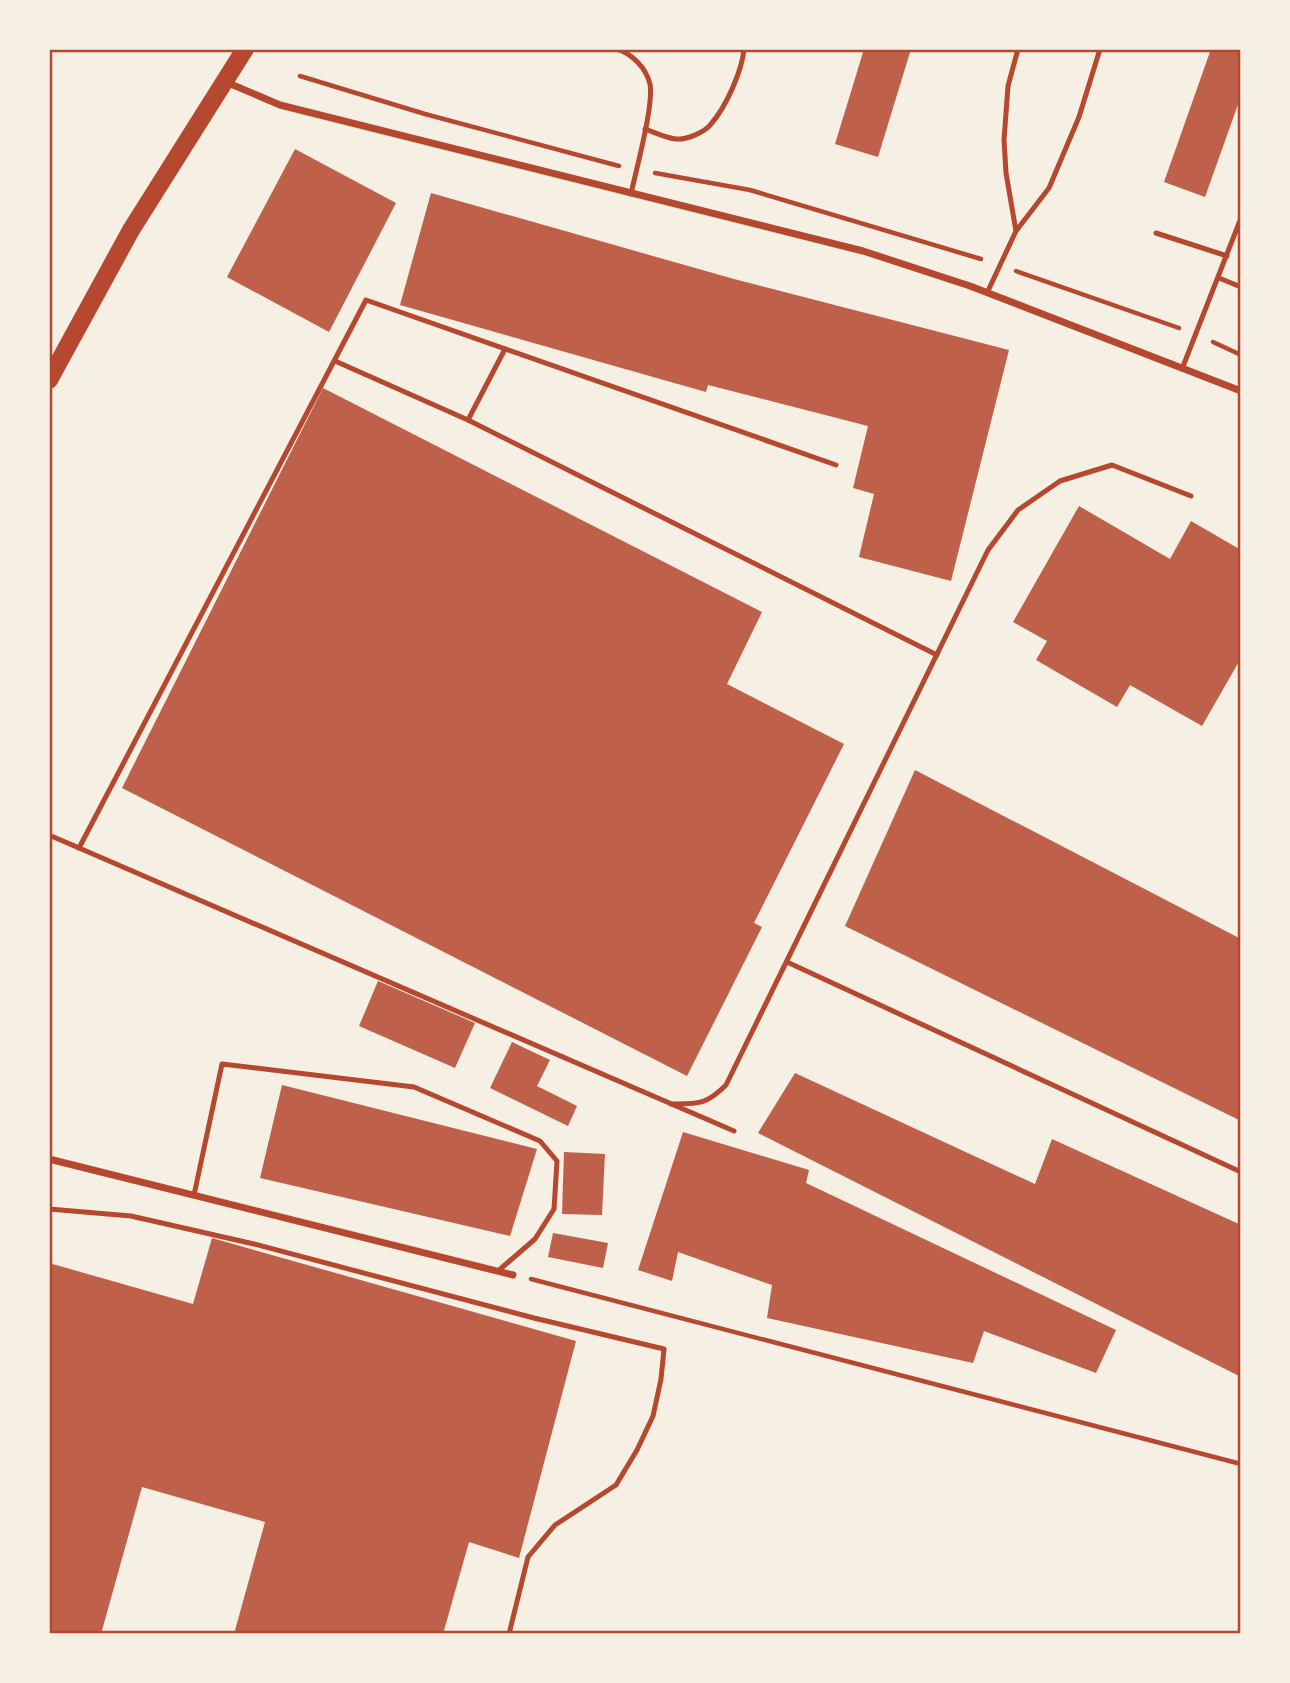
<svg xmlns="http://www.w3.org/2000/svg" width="1290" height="1683" font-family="'Exo 2',sans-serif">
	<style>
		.building { fill: #bf614a }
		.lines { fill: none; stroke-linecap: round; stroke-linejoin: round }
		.path { stroke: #b5482f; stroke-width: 4.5 }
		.service { stroke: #b5482f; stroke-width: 5 }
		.minor { stroke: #b5482f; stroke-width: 7 }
		.primary { stroke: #b5482f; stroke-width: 18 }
		.neatline { fill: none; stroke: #b5482f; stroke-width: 2.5 }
	</style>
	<rect width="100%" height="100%" fill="#f6efe4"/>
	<g class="building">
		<polygon points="864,49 911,49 878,157 835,144"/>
		<polygon points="1211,49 1235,49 1241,51 1241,96 1205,197 1164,182"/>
		<polygon points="295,149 396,203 329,332 227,277"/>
		<polygon points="431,193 734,279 1009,350 951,581 859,557 874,494 853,488 868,426 708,385 706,392 400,305"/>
		<polygon points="323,388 762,612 727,684 844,744 754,923 762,927 687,1076 122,788"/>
		<polygon points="1079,506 1170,559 1191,521 1241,550 1241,658 1202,726 1130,685 1117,707 1036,660 1047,641 1013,622"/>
		<polygon points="915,770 1241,939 1241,1121 845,926"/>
		<polygon points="378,981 475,1023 455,1068 359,1026"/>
		<polygon points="512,1042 550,1060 537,1086 577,1106 568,1126 490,1088"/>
		<polygon points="795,1073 1035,1184 1052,1139 1241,1225 1241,1377 758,1133"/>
		<polygon points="282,1085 537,1149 510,1236 260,1178"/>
		<polygon points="683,1132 809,1170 806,1183 1116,1330 1096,1373 984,1331 973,1363 767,1318 772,1285 678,1252 672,1281 638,1270"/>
		<polygon points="564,1152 605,1154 602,1215 562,1214"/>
		<polygon points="553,1233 608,1243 603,1268 548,1257"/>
		<polygon points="212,1238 576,1341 519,1558 469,1542 443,1634 234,1634 265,1522 142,1487 101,1634 49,1634 49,1263 193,1304"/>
	</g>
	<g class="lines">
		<g class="path">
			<polyline points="300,76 425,114 619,166"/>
			<polyline points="655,173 750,190 981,259"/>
			<polyline points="1016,271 1179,328"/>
			<polyline points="1213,342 1241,355"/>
			<polyline points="531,1279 1241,1464"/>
		</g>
		<g class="service">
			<path d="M 616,49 C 632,53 646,68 650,84 C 654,105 636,170 631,194"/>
			<path d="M 645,129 C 654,132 666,138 676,139 C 687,140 705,132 711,124 C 726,107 742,71 744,49"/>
			<polyline points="1016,231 1049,188 1079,117 1100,49"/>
			<polyline points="1156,233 1227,256"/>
			<polyline points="1219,278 1241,287"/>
			<polyline points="987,293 1016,231 1006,173 1004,140 1008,86 1018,49"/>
			<polyline points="505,349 468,420 937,655"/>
			<polyline points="335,361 468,420"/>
			<polyline points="1182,369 1241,218"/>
			<polyline points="49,835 734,1131"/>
			<polyline points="79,848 366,300 836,465"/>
			<polyline points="787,962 1241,1172"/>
			<path d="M 671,1104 C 698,1104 706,1105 726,1085 L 988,550 L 1018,510 L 1060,481 L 1112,465 L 1191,496"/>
			<polyline points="194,1195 222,1064 414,1087 540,1141 557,1161 554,1209 535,1239 498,1271"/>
			<polyline points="49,1209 131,1216 254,1244 534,1318 664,1349 661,1379 653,1416 637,1450 616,1485 555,1525 528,1557 509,1634"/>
		</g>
		<g class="minor">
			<polyline points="226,82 280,105 863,251 970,286 1241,391"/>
			<polyline points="49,1159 513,1275"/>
		</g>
		<polyline class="primary" points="49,380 131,230 245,49"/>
	</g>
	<rect width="1290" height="1683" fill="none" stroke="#f6efe4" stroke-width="102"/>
	<rect x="51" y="51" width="1188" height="1581" class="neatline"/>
</svg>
